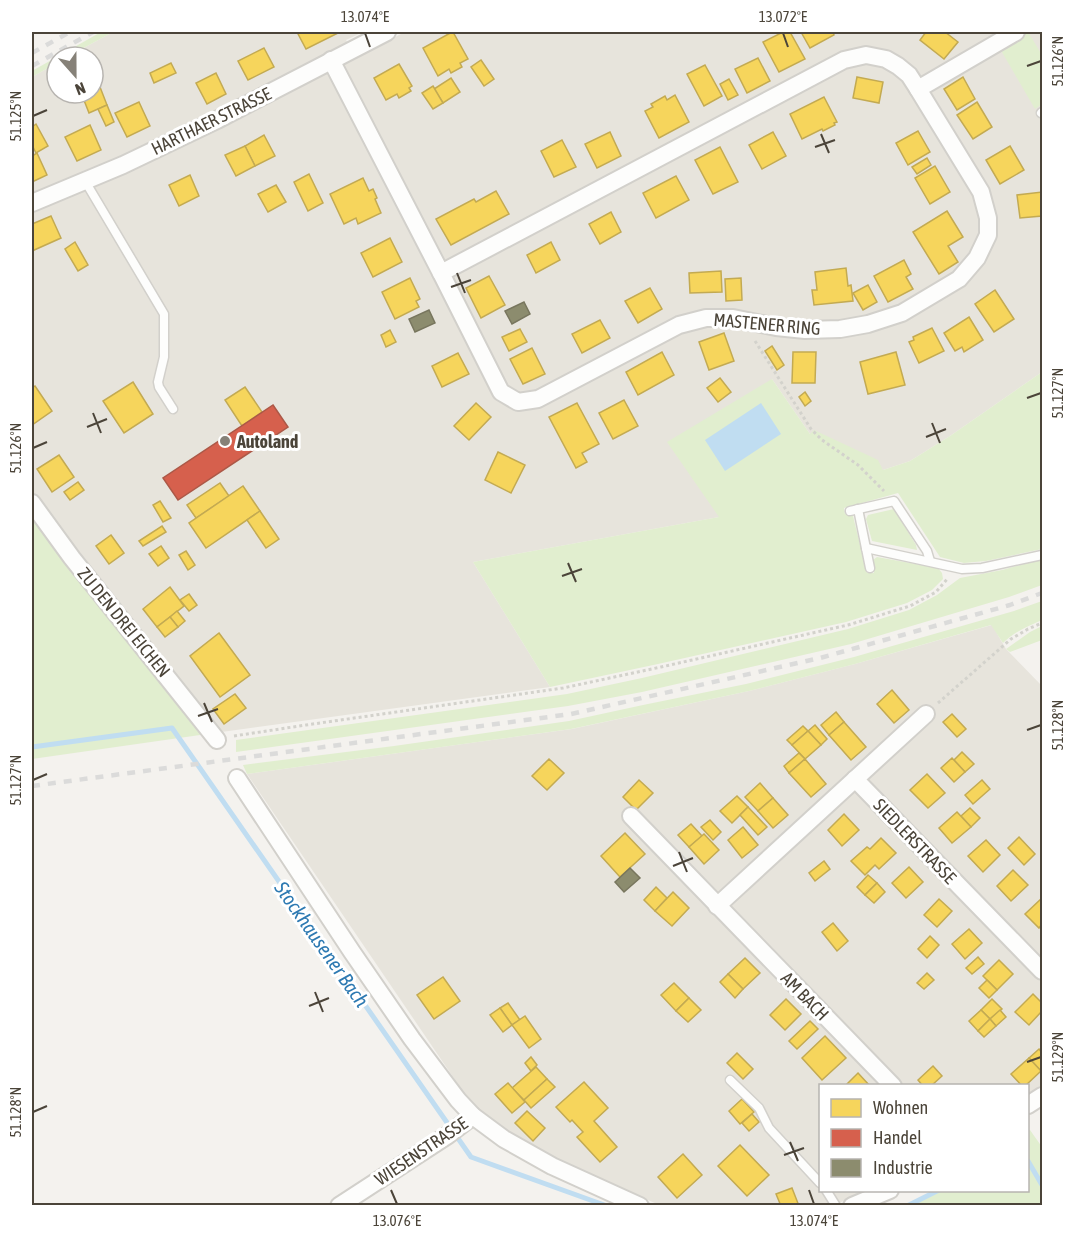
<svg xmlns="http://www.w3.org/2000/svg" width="1074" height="1237" font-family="'Asap Condensed',sans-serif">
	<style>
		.residential { fill: #e7e4dc }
		.green { fill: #e1eecf }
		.water { fill: #c0ddf1 }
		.homes { fill: #f6d55c; stroke: #c3aa52; stroke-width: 1.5 }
		.shops { fill: #d6604d; stroke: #ac5847; stroke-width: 1.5 }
		.industry { fill: #8c8c6e; stroke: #78765e; stroke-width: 1.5 }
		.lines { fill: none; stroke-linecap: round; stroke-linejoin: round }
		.stream { stroke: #c0ddf1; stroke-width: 5 }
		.service-casing { stroke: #d2d0cb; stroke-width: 11 }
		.minor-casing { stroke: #d2d0cb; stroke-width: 20 }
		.path { stroke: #d3d2cc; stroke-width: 3; stroke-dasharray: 3 3; stroke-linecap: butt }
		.service { stroke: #fdfdfc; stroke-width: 8 }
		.minor { stroke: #fdfdfc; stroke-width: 16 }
		.rail { stroke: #dbdbda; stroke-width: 4.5; stroke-dasharray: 8 8; stroke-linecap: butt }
		.ticks { fill: none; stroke: #4b4439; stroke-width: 2 }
		.poi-dot { fill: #868178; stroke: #fff; stroke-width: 2 }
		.labels { text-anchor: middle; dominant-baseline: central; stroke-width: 6; stroke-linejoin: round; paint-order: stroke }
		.street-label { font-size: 18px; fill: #4b4439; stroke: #fff }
		.poi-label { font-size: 18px; font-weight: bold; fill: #4b4439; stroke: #fff; text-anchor: start }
		.water-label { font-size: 20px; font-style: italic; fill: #2e7ab2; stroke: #fff }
		.neatline { fill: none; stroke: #4b4439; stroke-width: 2 }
		.ticks-label { font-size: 15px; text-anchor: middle; fill: #4b4439 }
	</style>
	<rect width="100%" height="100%" fill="#f4f2ee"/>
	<g class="residential">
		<polygon points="113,32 363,32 346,40 356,57 405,32 1042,32 1042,373 1042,372 950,436 910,461 883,470 810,434 772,379 719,517 473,562 550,687 207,734 153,673 32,511 32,77 57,63 57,93 93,93 93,57 67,57"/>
		<polygon points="992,625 1006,649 1042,686 1042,1088 1028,1098 1028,1086 820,1086 820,1190 869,1191 831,1206 662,1206 556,1161 509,1134 479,1109 468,1099 247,774 572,729 749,691 855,664"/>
	</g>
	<g class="green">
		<polygon points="101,32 113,32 67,57 57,57 57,63 32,77 32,71"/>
		<polygon points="1024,32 1028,32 1042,55 1042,104 1035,109 999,47"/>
		<polygon points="1042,372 1042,549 986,561 964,563 940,557 898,493 844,508 845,514 853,516 867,573 874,573 873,560 877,557 938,568 942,573 943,579 932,590 907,603 846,622 658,664 550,687 473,562 719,517 667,442 772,379 810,434 814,430 878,460 883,470 910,461 950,436"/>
		<polygon points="894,509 916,545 917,550 872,541 866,519 868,515"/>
		<polygon points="32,511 153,673 207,734 32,759"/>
		<polygon points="1042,559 1042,585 1009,597 851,644 642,692 568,706 236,752 236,740 567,694 642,678 848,629 909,610 937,595 960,578 1002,570"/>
		<path d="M 1042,601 L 1042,620 C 1028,626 1014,632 1003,643 L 991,625 L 855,664 L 749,691 L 571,729 L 247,774 L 243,765 L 394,746 L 569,721 L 643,705 L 746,684 L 854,657 L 1014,611 Z"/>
		<polygon points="1042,626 1042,640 1010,652 1006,649 1030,632"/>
		<polygon points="1030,1130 1042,1147 1042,1205 910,1205 933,1191 1028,1190 1028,1131"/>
	</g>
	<polygon class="water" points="761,403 781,434 725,471 705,440"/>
	<g class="homes">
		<polygon points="297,32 337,32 338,33 306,49"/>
		<polygon points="452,32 453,32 468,59 460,63 462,67 451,73 449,69 438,76 423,48"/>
		<polygon points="783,32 790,32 805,59 779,72 763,42"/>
		<polygon points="801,32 833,32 834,35 810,48"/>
		<polygon points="926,32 945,32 958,42 944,59 920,40"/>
		<polygon points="264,48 274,67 248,80 238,61"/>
		<polygon points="758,58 770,81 747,93 735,69"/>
		<polygon points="481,60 494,79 484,86 471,67"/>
		<polygon points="171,63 176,73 154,83 150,73"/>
		<polygon points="399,64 412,86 409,88 411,91 399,98 397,94 386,100 374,78"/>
		<polygon points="705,65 722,96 704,106 687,74"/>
		<polygon points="216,73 226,94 207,104 196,83"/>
		<polygon points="857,77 883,82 879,103 853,98"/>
		<polygon points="963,77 975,99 957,110 944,89"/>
		<polygon points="451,78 460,92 443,103 434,89"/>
		<polygon points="729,79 738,95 728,100 720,84"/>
		<polygon points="433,86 443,103 433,109 422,93"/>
		<polygon points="100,87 107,105 89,113 82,95 86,93 93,93 93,90"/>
		<polygon points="675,95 689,122 659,138 645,111 653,107 651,104 665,96 667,100"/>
		<polygon points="824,97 837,122 834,123 835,125 823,131 822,129 802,139 790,114"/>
		<polygon points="139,102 150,126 127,137 115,113"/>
		<polygon points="977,102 992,127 973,139 957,115"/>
		<polygon points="107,105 114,122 106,126 98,109"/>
		<polygon points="36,124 48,146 36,153 32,145 32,127"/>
		<polygon points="90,125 101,150 77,161 65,137"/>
		<polygon points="918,131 930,152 908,165 896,143"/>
		<polygon points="610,132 621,156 597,168 585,144"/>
		<polygon points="773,132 786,156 762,169 749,145"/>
		<polygon points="264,135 275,156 255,166 245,146"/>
		<polygon points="562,140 576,167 554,177 541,151"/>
		<polygon points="245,146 255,166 236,176 225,155"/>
		<polygon points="1010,146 1024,170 1000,184 986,160"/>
		<polygon points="720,147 738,182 713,194 695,160"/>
		<polygon points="37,153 47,175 32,182 32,156"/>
		<polygon points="927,158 931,165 917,174 912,167"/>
		<polygon points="935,166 950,192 930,204 915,178"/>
		<polygon points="309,174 323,203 308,211 294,182"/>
		<polygon points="190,175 199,196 179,206 169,185"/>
		<polygon points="676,176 689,200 656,218 643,193"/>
		<polygon points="363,178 369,191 373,189 377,198 375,199 381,213 358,224 356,218 344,224 330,194"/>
		<polygon points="276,185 286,202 268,212 258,194"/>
		<polygon points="496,191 509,214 451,245 436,219 474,199 476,202"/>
		<polygon points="1042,192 1042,216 1020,218 1017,195"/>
		<polygon points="947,211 963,237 948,246 958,262 939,274 913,232"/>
		<polygon points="611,212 621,232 600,244 589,224"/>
		<polygon points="51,216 61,238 32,251 32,224"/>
		<polygon points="390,238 402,262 373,277 361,253"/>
		<polygon points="75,242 88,265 78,271 65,249"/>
		<polygon points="551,242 560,260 536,273 527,255"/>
		<polygon points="904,260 911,274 906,277 913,289 888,302 874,276"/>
		<polygon points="846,268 848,286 851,285 853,301 814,305 812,290 817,290 815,272"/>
		<polygon points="721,271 722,292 690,293 689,273"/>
		<polygon points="489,276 505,305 481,318 466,288"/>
		<polygon points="410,278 420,299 416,301 419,307 395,319 382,292"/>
		<polygon points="741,278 742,300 726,301 725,279"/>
		<polygon points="868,285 877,302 863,310 853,293"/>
		<polygon points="650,288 662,309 638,323 625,301"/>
		<polygon points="995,290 1014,319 994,332 975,304"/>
		<polygon points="969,317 983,340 964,352 962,347 955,351 944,333"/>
		<polygon points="600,320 610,338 582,353 572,334"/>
		<polygon points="932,328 944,351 919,363 909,342 914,340 913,337"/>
		<polygon points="520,329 527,342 509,351 502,337"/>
		<polygon points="390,330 396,342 386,347 381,335"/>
		<polygon points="724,333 734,361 709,370 699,342"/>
		<polygon points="772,346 784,365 777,370 765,351"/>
		<polygon points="532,348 545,374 523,384 510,359"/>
		<polygon points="662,352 674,375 638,395 626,372"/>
		<polygon points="793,352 816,352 815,383 792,383"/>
		<polygon points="896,352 905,385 868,394 860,362"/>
		<polygon points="458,353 469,374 442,387 432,366"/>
		<polygon points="720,378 731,392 718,402 707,388"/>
		<polygon points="133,382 153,414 124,433 103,401"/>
		<polygon points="35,386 52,411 32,425 32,388"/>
		<polygon points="245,387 262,412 242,426 225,400"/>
		<polygon points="805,392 811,401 805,406 799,397"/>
		<polygon points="624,400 638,426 613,439 599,413"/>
		<polygon points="476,403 491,417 469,440 454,426"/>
		<polygon points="577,403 599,444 582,453 587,462 576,468 549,417"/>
		<polygon points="498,452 525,465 511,493 485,480"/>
		<polygon points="59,455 74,477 52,492 37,469"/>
		<polygon points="78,482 84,490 70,500 64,492"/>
		<polygon points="220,483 229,496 196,518 187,505"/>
		<polygon points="243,486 260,511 206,548 189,523"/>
		<polygon points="160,501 171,518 163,522 153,505"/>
		<polygon points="260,511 279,539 266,548 247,520"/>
		<polygon points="162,526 166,532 143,546 139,541"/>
		<polygon points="111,535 124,553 109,564 96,546"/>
		<polygon points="161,546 169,558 158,566 149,554"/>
		<polygon points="186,551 195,565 188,570 179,555"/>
		<polygon points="170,587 184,606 157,627 143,609"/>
		<polygon points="189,594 197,605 189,611 180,600"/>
		<polygon points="177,611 185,621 178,627 170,617"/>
		<polygon points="170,617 178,627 165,637 157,627"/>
		<polygon points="219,633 250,675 220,697 190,656"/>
		<polygon points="892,690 909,710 894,723 877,704"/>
		<polygon points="235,694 246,708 224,724 213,709"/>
		<polygon points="836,712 844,722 829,735 821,725"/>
		<polygon points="952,714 966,729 957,737 943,722"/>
		<polygon points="844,722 866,747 851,760 829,735"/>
		<polygon points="815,725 827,739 821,745 808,731"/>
		<polygon points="803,726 808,731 792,745 787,740"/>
		<polygon points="808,731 821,745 805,759 792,745"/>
		<polygon points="962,752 974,764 965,772 954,760"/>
		<polygon points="799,753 805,759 789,773 784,766"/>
		<polygon points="952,758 965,772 954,782 941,768"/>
		<polygon points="549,759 564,773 547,790 532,776"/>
		<polygon points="805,759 826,784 811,797 789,773"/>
		<polygon points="927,774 945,793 928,808 910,790"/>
		<polygon points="639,780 653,793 636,810 623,797"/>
		<polygon points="982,780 990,789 973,804 965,795"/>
		<polygon points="760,783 773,798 758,811 745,797"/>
		<polygon points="737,796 748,807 732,823 720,811"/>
		<polygon points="773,798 788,815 773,828 758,811"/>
		<polygon points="748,807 767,827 758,835 740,815"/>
		<polygon points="970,808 980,818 971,827 961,816"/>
		<polygon points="957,812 971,827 952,843 939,828"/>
		<polygon points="844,814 859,830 842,846 828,830"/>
		<polygon points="710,820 721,832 713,840 701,827"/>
		<polygon points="691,824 702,836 689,847 678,835"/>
		<polygon points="743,827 758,845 742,858 728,840"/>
		<polygon points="625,833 645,854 620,877 601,856"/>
		<polygon points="704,834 719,850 704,864 689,847"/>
		<polygon points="1019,837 1035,854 1024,865 1008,848"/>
		<polygon points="881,838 896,853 879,869 875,865 865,875 851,861 867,847 870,849"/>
		<polygon points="986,840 1000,855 983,872 968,856"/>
		<polygon points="824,861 830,869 815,881 809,873"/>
		<polygon points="909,867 923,882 906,898 892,883"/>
		<polygon points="1013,870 1028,885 1011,901 997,886"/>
		<polygon points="868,875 877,883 865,895 857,887"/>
		<polygon points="877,883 885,892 874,903 865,895"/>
		<polygon points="656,887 667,898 655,911 644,900"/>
		<polygon points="673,892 689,908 672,926 655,911"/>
		<polygon points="1042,898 1042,924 1039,928 1025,914"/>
		<polygon points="939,899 952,911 937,927 924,915"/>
		<polygon points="833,923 848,941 837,951 822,932"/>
		<polygon points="969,929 982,943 965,959 952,944"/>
		<polygon points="930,936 939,945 927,958 918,949"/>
		<polygon points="978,957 984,964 972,974 966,968"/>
		<polygon points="745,958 760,973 743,989 728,974"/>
		<polygon points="999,960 1013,974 997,990 983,976"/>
		<polygon points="927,973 934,980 924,989 917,983"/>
		<polygon points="728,974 743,989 735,998 720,982"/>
		<polygon points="443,977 460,1001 434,1019 417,995"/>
		<polygon points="987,980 997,990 989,998 979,988"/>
		<polygon points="674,983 689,998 676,1011 661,995"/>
		<polygon points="1033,994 1042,1003 1042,1011 1029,1025 1015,1012"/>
		<polygon points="689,998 701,1010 688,1022 676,1011"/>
		<polygon points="786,999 801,1014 785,1030 770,1015"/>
		<polygon points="992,999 1002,1009 990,1019 981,1010"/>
		<polygon points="508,1003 520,1020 512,1025 500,1008"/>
		<polygon points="500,1008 512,1025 503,1032 490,1015"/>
		<polygon points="981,1010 990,1019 978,1031 969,1021"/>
		<polygon points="1000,1010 1006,1017 996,1026 990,1019"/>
		<polygon points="525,1016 541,1039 529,1048 512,1025"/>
		<polygon points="990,1019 996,1026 984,1037 978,1031"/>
		<polygon points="810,1021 818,1029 797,1049 789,1041"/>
		<polygon points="825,1036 846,1058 822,1080 802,1058"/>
		<polygon points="1039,1049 1042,1053 1042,1070 1041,1071 1029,1058"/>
		<polygon points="737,1053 753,1069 743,1079 727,1063"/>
		<polygon points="531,1057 537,1065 531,1071 525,1063"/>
		<polygon points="1029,1058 1041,1071 1025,1086 1022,1086 1011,1074"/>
		<polygon points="933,1066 942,1076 931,1086 923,1086 918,1080"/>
		<polygon points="536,1067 547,1079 524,1100 512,1088"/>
		<polygon points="858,1073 870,1086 845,1086"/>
		<polygon points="547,1079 555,1087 531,1108 524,1100"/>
		<polygon points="584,1082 608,1108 594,1121 617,1147 600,1162 577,1137 583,1132 572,1120 570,1122 556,1107"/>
		<polygon points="508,1083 525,1102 512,1113 495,1094"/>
		<polygon points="742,1099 754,1112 740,1124 729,1111"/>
		<polygon points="527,1111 545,1128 533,1141 515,1123"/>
		<polygon points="752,1114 759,1122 749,1131 742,1123"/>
		<polygon points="740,1145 769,1175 747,1196 718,1166"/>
		<polygon points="683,1154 702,1175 677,1198 658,1177"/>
		<polygon points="792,1188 799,1206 781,1206 776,1194"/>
	</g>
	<polygon class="shops" points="273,405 288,427 178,500 163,478"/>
	<g class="industry">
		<polygon points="524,302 530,314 512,324 505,311"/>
		<polygon points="429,310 435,323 415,332 409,319"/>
		<polygon points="630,868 640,878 624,892 615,882"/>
	</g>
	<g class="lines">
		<g class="stream">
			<polyline points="32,747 172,728 471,1157 607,1206"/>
			<polyline points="1028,1161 1042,1185"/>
			<polyline points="907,1206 939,1190"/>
		</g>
		<g class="service-casing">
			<g id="service">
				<polyline points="1041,113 1042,112"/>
				<polyline points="85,181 164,314 164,357 158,382 159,387 173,409"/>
				<polyline points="858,509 870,568"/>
				<polyline points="850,511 894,501 927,551 930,561"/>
				<polyline points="866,548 962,569 982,568 1042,555"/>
				<polyline points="730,1080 759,1108 769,1128 820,1183"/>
				<polyline points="826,1190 836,1206"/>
			</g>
		</g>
		<g class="minor-casing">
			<g id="minor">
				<polyline points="331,60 441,273 844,60 866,55 886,59 898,66 909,75 918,89 1016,32"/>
				<polyline points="32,203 123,165 217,120 387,32"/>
				<polyline points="441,273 501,392 518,402 538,399 679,325 706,318 733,318 776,327 805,330 840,329 868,324 902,313 959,279 977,258 988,235 988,218 981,192 918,89"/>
				<polyline points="32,503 72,558 217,740"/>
				<polyline points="237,778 352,952 412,1039 458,1100 473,1116 504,1139 552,1166 640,1206"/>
				<polyline points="855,779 1042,971"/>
				<polyline points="631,816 893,1086"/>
				<polyline points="717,906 926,714"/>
				<polyline points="1028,1105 1042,1096"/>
				<polyline points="339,1206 448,1135 473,1116"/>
				<polyline points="852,1206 890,1190"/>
			</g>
		</g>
		<g class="path">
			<polyline points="755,341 811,429 822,440 858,465 884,491"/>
			<polyline points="938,703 1011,639 1028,629 1042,623"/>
			<polyline points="234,736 306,725 563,688 661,667 848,625 910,606 936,592 948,578"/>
		</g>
		<use href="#service" class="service"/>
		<use href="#minor" class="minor"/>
		<g class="rail">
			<polyline points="32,53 70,32"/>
			<polyline points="32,66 93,32"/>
			<polyline points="32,786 571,714 820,658 1010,605 1042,593"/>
		</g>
	</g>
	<path class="ticks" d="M 365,33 L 370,47M 783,33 L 788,47M 1027,66 L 1041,61M 33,116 L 47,110M 821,134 L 829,153M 815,147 L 835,140M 457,273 L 465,293M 451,287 L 471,280M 1027,398 L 1041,393M 93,413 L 101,433M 932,423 L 940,443M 87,427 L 107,419M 926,437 L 946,429M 33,448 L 47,442M 568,563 L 576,582M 562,576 L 582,569M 204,703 L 212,722M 198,716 L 218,709M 1027,730 L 1041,725M 33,780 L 47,774M 679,852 L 687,872M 673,866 L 693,858M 315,992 L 323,1012M 309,1006 L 329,998M 1027,1062 L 1041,1057M 33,1112 L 47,1106M 790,1142 L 798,1161M 784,1155 L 804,1148M 391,1190 L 397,1204M 809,1190 L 814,1204"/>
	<circle class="poi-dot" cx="225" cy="441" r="6"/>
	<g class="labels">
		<g class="street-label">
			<text transform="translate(211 121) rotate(-26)">HARTHAER STRASSE</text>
			<text transform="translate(767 324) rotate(5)">MASTENER RING</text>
			<text transform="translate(124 622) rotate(51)">ZU DEN DREI EICHEN</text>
			<text transform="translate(915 841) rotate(46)">SIEDLERSTRASSE</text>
			<text transform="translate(805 996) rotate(46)">AM BACH</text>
			<text transform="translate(421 1151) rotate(-34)">WIESENSTRASSE</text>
		</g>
		<g class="poi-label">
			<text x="237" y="441">Autoland</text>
		</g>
		<g class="water-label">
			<text transform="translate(322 944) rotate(55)">Stockhausener Bach</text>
		</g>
	</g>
	<rect width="1074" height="1237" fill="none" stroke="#ffffff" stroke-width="66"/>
	<rect x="819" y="1084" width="210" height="108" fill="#ffffff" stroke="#b7b4b0" stroke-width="1.5"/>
	<rect x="831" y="1099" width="30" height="18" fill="#f6d55c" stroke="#b7b4b0" stroke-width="1.5"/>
	<text x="873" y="1114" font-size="18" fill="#4b4439">Wohnen</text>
	<rect x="831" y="1129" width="30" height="18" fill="#d6604d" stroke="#b7b4b0" stroke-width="1.5"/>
	<text x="873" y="1144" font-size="18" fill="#4b4439">Handel</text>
	<rect x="831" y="1159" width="30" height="18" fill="#8c8c6e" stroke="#b7b4b0" stroke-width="1.5"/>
	<text x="873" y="1174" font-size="18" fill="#4b4439">Industrie</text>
	<g transform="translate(75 75) rotate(159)"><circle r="28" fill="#ffffff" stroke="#b7b4b0" stroke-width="1.5"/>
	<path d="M0-4.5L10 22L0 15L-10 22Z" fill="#868178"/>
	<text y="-9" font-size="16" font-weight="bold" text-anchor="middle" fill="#4b4439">N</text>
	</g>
	<rect x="33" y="33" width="1008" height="1171" class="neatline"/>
	<g class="ticks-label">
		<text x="365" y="22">13.074°E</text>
		<text x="783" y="22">13.072°E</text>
		<text transform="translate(1058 61) rotate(-90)" y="5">51.126°N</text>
		<text transform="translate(16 116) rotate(-90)" y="5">51.125°N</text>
		<text transform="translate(1058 393) rotate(-90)" y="5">51.127°N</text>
		<text transform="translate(16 448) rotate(-90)" y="5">51.126°N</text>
		<text transform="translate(1058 725) rotate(-90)" y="5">51.128°N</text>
		<text transform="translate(16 780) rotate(-90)" y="5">51.127°N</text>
		<text transform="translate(1058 1057) rotate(-90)" y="5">51.129°N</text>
		<text transform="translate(16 1112) rotate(-90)" y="5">51.128°N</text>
		<text x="397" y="1226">13.076°E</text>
		<text x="814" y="1226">13.074°E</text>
	</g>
</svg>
